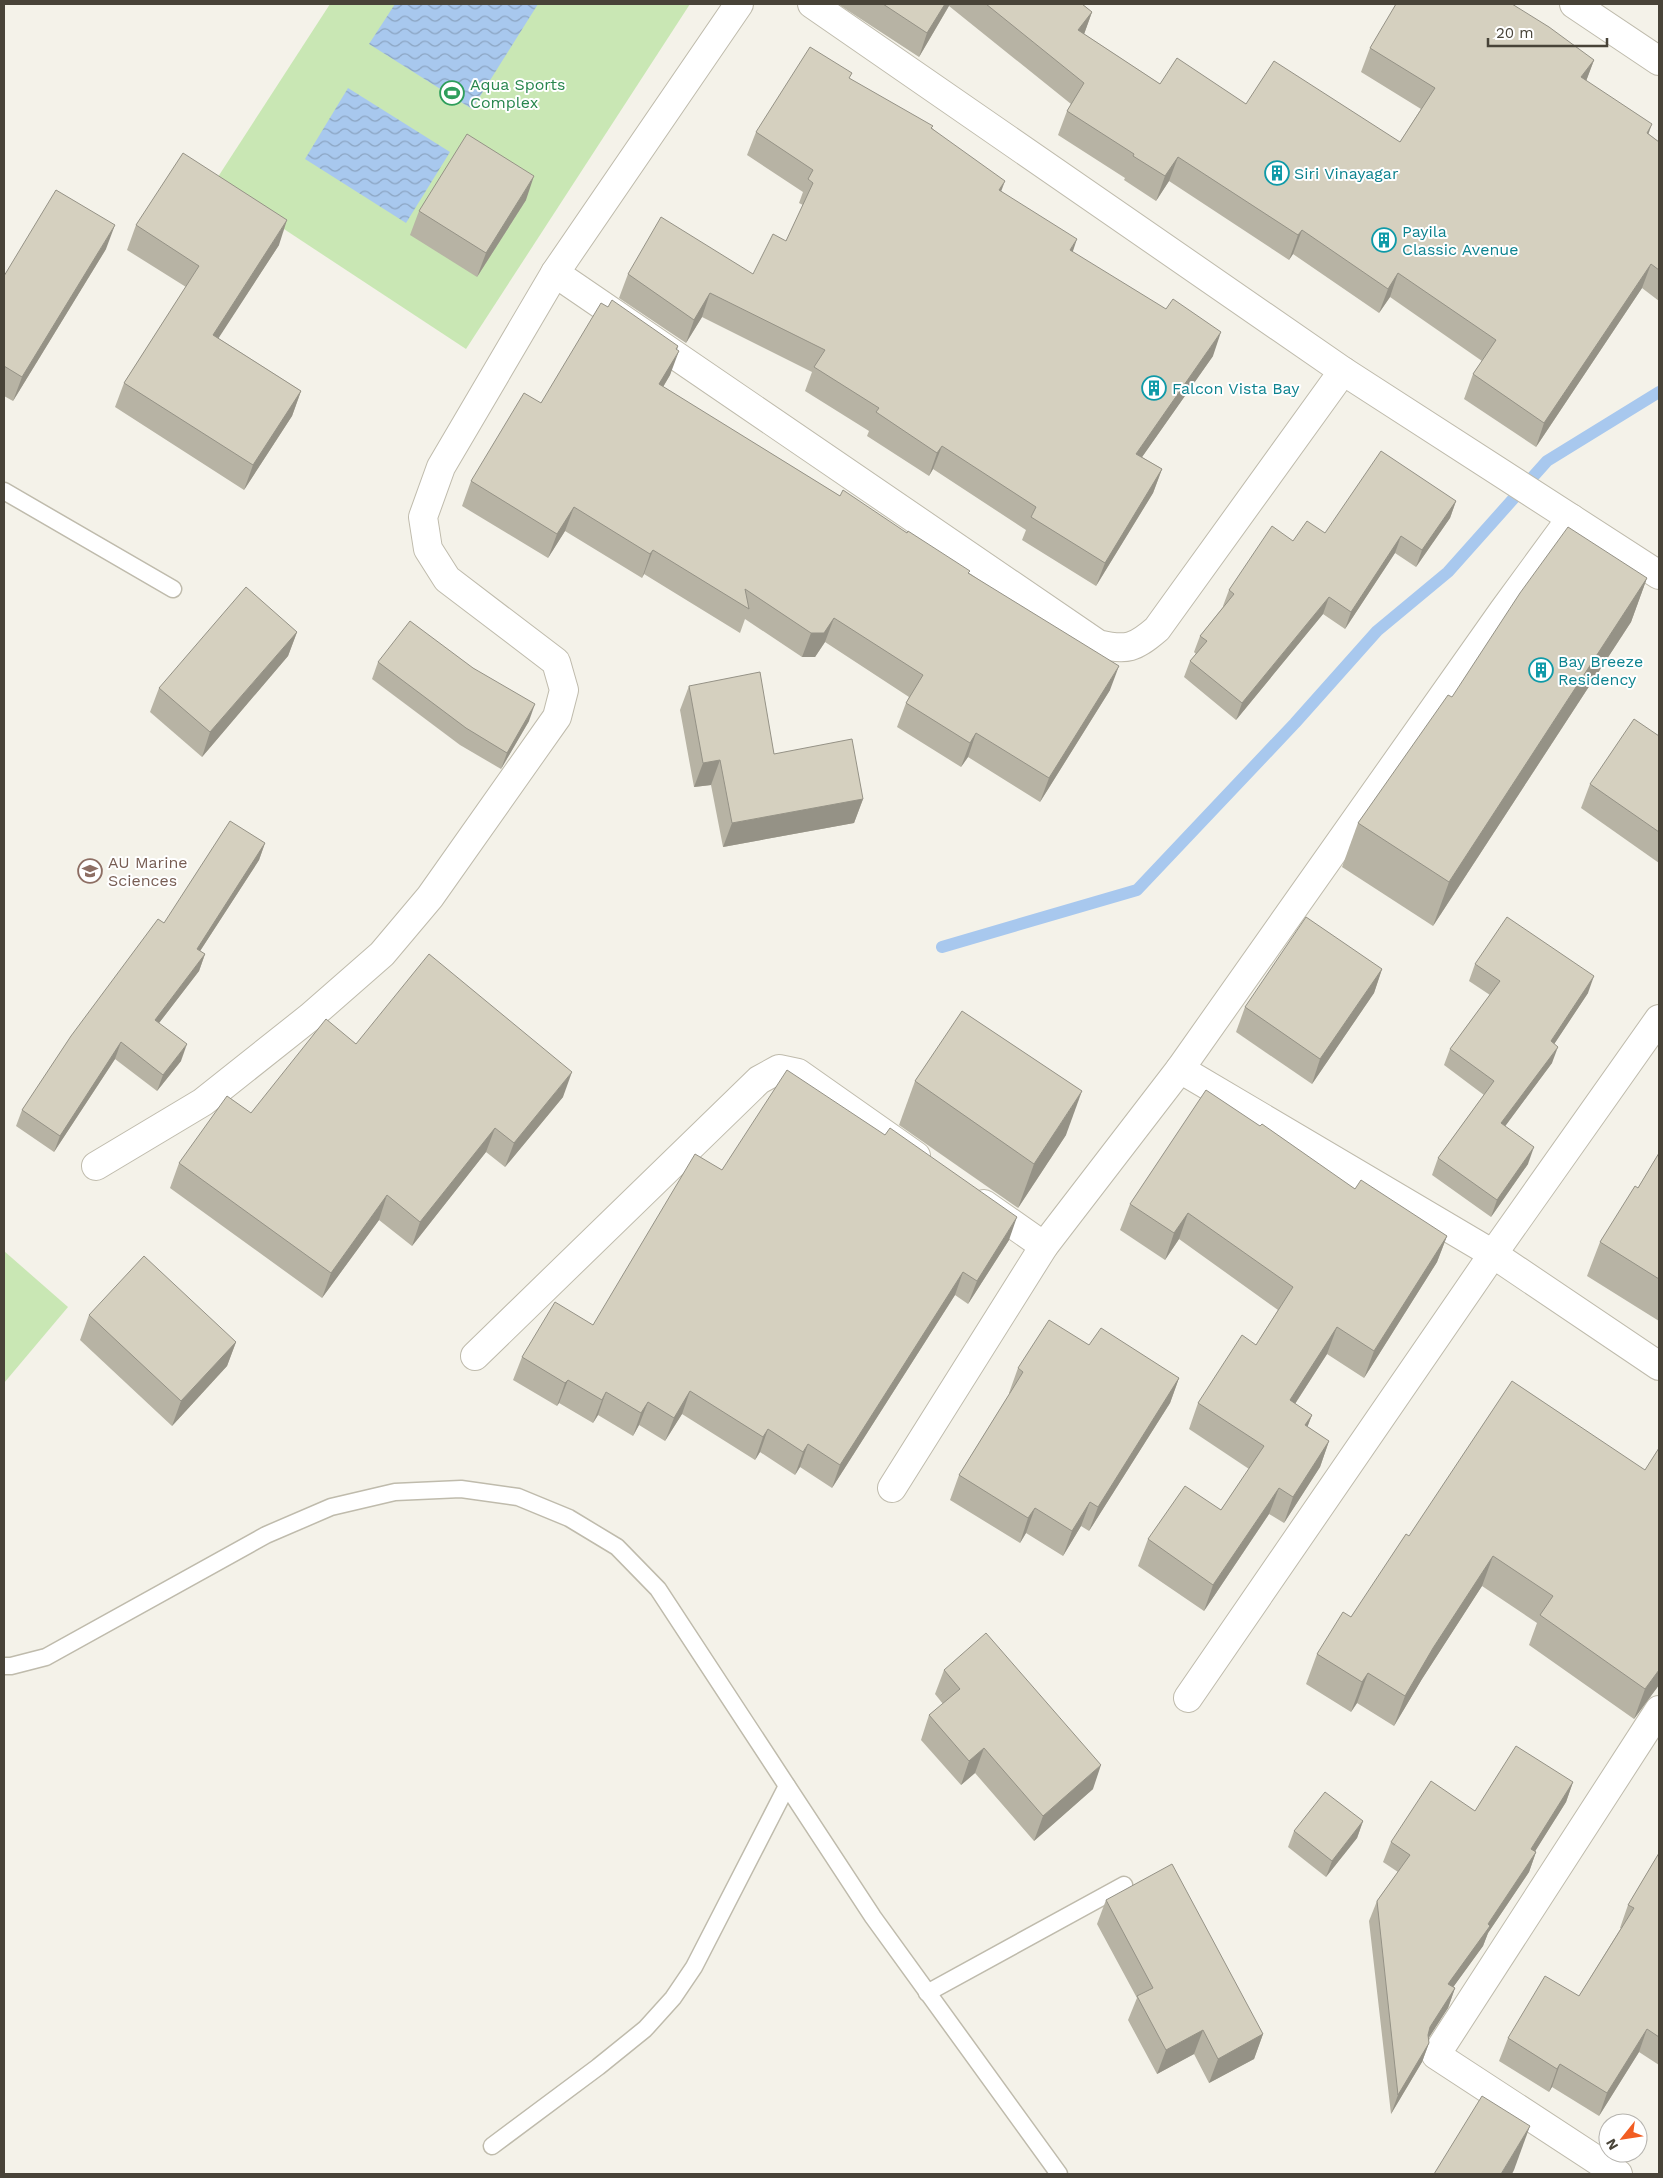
<svg xmlns="http://www.w3.org/2000/svg" width="1663" height="2178" font-family="'Work Sans',sans-serif">
	<style>
		.garden { fill: #c9e7b4 }
		.water { fill: url(#water-waves) }
		.lines { fill: none; stroke-linecap: round; stroke-linejoin: round }
		.stream { stroke: #a8c8ee; stroke-width: 12 }
		.service-casing { stroke: #bfbbac; stroke-width: 19 }
		.minor-casing { stroke: #bfbbac; stroke-width: 30 }
		.service { stroke: #fff; stroke-width: 16 }
		.minor { stroke: #fff; stroke-width: 28 }
		.wall { fill: #b7b3a4 }
		.shaded-wall { fill: #959286 }
		.building { fill: #d5d0bf; stroke: #959286 }
		.labels { text-anchor: middle; dominant-baseline: central; stroke-width: 4; stroke-linejoin: round; paint-order: stroke }
		.leisure-label { font-size: 16px; fill: #27864d; stroke: #fff; text-anchor: start }
		.culture-label { font-size: 16px; fill: #0d838f; stroke: #fff; text-anchor: start }
		.education-label { font-size: 16px; fill: #785e54; stroke: #fff; text-anchor: start }
	</style>
	<defs>
		<pattern id="water-waves" width="16" height="10" patternUnits="userSpaceOnUse" patternTransform="scale(1.25)"><rect width="16" height="10" fill="#a8c8ee"/><path d="M0 5q4-4 8 0t8 0" fill="none" stroke="#8ba4c2"/></pattern>
	</defs>
	<rect width="100%" height="100%" fill="#f4f2e9"/>
	<g class="garden">
		<polygon points="330,4 690,4 466,349 214,183"/>
		<polygon points="4,1251 68,1307 4,1383"/>
	</g>
	<g class="water">
		<polygon points="395,4 538,4 472,109 369,44"/>
		<polygon points="348,88 450,152 406,223 305,159"/>
	</g>
	<g class="lines">
		<polyline class="stream" points="942,947 1137,890 1295,723 1377,631 1448,572 1547,461 1659,392"/>
		<g class="service-casing">
			<g id="service">
				<polyline points="4,491 173,589"/>
				<polyline points="4,1666 11,1666 46,1657 266,1535 331,1507 395,1492 461,1489 518,1497 569,1518 617,1547 658,1589 873,1917 1059,2174"/>
				<polyline points="927,1993 1124,1885"/>
				<polyline points="492,2146 598,2067 645,2029 673,1998 694,1967 787,1786"/>
			</g>
		</g>
		<g class="minor-casing">
			<g id="minor">
				<polyline points="812,4 1343,371 1659,575"/>
				<polyline points="1574,4 1659,61"/>
				<path d="M 555,273 L 1098,644 C 1127,651 1135,648 1157,629 L 1343,371"/>
				<polyline points="1180,1069 1493,1254 1659,1366"/>
				<polyline points="96,1166 203,1102 310,1017 382,954 430,897 557,717 564,690 556,662 447,579 428,549 423,517 441,467 555,273 739,4"/>
				<polyline points="984,1204 1044,1246"/>
				<polyline points="475,1356 759,1080 779,1069 798,1073 916,1156"/>
				<polyline points="892,1488 1044,1246 1180,1069 1503,611 1571,518"/>
				<polyline points="1188,1698 1493,1254 1659,1019"/>
				<polyline points="1618,2174 1436,2055 1659,1710"/>
			</g>
		</g>
		<use href="#service" class="service"/>
		<use href="#minor" class="minor"/>
	</g>
	<g class="wall">
		<polygon points="838,4 1082,4 1092,12 1084,34 1160,84 1246,104 1400,142 1421,109 1361,72 1370,48 1594,60 1586,81 1649,134 1659,142 1659,301 1642,288 1536,447 1464,399 1473,374 1482,361 1390,297 1379,313 1293,254 1289,260 1169,181 1156,201 1124,180 1125,178 1058,135 1067,111 1071,104 949,6 919,57"/>
		<polygon points="850,79 932,128 1001,191 1072,252 1213,356 1142,457 1162,469 1153,493 1096,586 1022,540 1026,530 933,469 929,476 867,436 869,431 805,391 812,372 702,317 686,343 619,298 628,274 753,274 786,241 803,205 799,203 803,192 747,155 756,132"/>
		<polygon points="526,200 477,277 410,235 419,211"/>
		<polygon points="136,225 279,245 218,338 301,391 292,416 244,490 115,407 124,383 186,287 127,250"/>
		<polygon points="106,249 13,401 4,396 4,276"/>
		<polygon points="608,307 678,346 670,375 663,387 840,496 907,533 969,573 1110,690 1040,802 968,757 961,767 897,727 906,703 909,697 825,642 815,657 802,657 745,619 740,633 644,574 642,578 565,531 548,558 462,506 471,481 541,403"/>
		<polygon points="1456,501 1450,518 1416,567 1395,553 1345,629 1323,614 1236,720 1184,677 1190,661 1196,654 1194,652 1200,636 1223,607 1223,606 1229,590 1293,541"/>
		<polygon points="1647,578 1631,622 1433,926 1342,867 1358,823 1452,697"/>
		<polygon points="297,632 288,656 202,757 150,712 159,688"/>
		<polygon points="378,662 529,721 501,769 460,745 372,679"/>
		<polygon points="689,686 774,754 863,799 854,823 723,847 711,785 694,787 680,710"/>
		<polygon points="1659,736 1659,863 1581,808 1590,784"/>
		<polygon points="265,843 259,860 200,951 205,954 199,971 159,1023 181,1061 157,1091 115,1059 54,1152 16,1126 22,1110 164,923"/>
		<polygon points="1475,964 1588,993 1554,1044 1552,1063 1505,1126 1528,1164 1491,1217 1432,1175 1438,1158 1484,1095 1444,1065 1450,1049 1490,995 1469,981"/>
		<polygon points="1382,969 1374,993 1312,1084 1236,1032 1245,1007"/>
		<polygon points="356,1044 563,1097 505,1167 486,1152 412,1246 379,1220 322,1298 170,1188 179,1163 251,1113"/>
		<polygon points="915,1081 1066,1135 1018,1208 899,1125"/>
		<polygon points="1659,1153 1659,1321 1587,1276 1600,1242 1638,1188"/>
		<polygon points="722,1170 1009,1240 968,1304 955,1295 832,1488 800,1467 795,1475 760,1452 755,1460 682,1414 665,1441 639,1425 633,1436 598,1415 593,1423 559,1403 557,1406 513,1380 522,1357 593,1325"/>
		<polygon points="1355,1189 1447,1236 1437,1262 1364,1378 1327,1354 1295,1404 1312,1415 1307,1427 1329,1441 1320,1467 1284,1523 1269,1514 1204,1611 1138,1566 1148,1539 1221,1510 1249,1469 1189,1429 1198,1403 1256,1345 1278,1310 1179,1239 1165,1260 1120,1230 1130,1204"/>
		<polygon points="89,1315 236,1342 227,1366 172,1426 80,1340"/>
		<polygon points="1089,1345 1179,1378 1170,1403 1089,1531 1081,1526 1063,1556 1026,1533 1020,1543 950,1500 959,1475 1010,1393 1009,1393 1018,1368"/>
		<polygon points="1659,1448 1659,1685 1634,1719 1529,1645 1537,1623 1482,1586 1422,1679 1394,1726 1357,1703 1351,1712 1306,1684 1317,1654 1351,1617 1409,1536 1645,1470"/>
		<polygon points="944,1670 1093,1789 1034,1841 975,1773 961,1785 921,1740 929,1715 943,1704 935,1694"/>
		<polygon points="1573,1782 1566,1802 1535,1851 1536,1852 1529,1872 1488,1933 1483,1946 1453,1987 1455,1988 1448,2008 1428,2038 1429,2043 1422,2062 1391,2114 1369,1921 1377,1901 1398,1872 1383,1862 1391,1842 1475,1811"/>
		<polygon points="1363,1821 1357,1838 1326,1877 1288,1847 1294,1831"/>
		<polygon points="1659,1853 1659,2065 1639,2052 1599,2116 1552,2087 1549,2092 1499,2061 1508,2038 1579,1996 1621,1928 1620,1928 1628,1905"/>
		<polygon points="1106,1900 1263,2034 1254,2059 1209,2083 1194,2054 1157,2074 1128,2020 1137,1998 1097,1924"/>
	</g>
	<g class="shaded-wall">
		<polygon points="945,4 950,4 919,57 927,33"/>
		<polygon points="1092,12 1083,37 1078,30"/>
		<polygon points="1594,60 1585,84 1581,77"/>
		<polygon points="1652,124 1643,149 1647,133"/>
		<polygon points="1178,157 1169,181 1156,201 1165,176"/>
		<polygon points="534,176 526,200 477,277 486,253"/>
		<polygon points="1005,181 996,205 999,190"/>
		<polygon points="287,220 279,245 205,359 213,335"/>
		<polygon points="115,225 106,249 13,401 22,377"/>
		<polygon points="1302,230 1293,254 1289,260 1298,235"/>
		<polygon points="1077,239 1069,263 1070,250"/>
		<polygon points="1651,264 1642,288 1536,447 1544,423"/>
		<polygon points="1398,273 1390,297 1379,313 1388,289"/>
		<polygon points="710,293 702,317 686,343 694,320"/>
		<polygon points="1221,332 1213,356 1128,477 1136,454"/>
		<polygon points="678,346 673,361 679,351 670,375 650,409 659,384"/>
		<polygon points="301,391 292,416 244,490 253,465"/>
		<polygon points="942,446 933,469 929,476 937,453"/>
		<polygon points="1162,469 1153,493 1096,586 1105,563"/>
		<polygon points="1456,501 1450,518 1416,567 1422,550"/>
		<polygon points="574,507 565,531 548,558 557,534"/>
		<polygon points="1401,536 1395,553 1345,629 1351,612"/>
		<polygon points="653,550 644,574 642,578 650,554"/>
		<polygon points="1647,578 1631,622 1433,926 1449,882"/>
		<polygon points="1329,597 1323,614 1236,720 1242,703"/>
		<polygon points="834,618 825,642 815,657 802,657 811,633"/>
		<polygon points="297,632 288,656 202,757 210,732"/>
		<polygon points="1119,666 1110,690 1040,802 1049,778"/>
		<polygon points="535,704 529,721 501,769 507,753"/>
		<polygon points="976,733 968,757 961,767 970,743"/>
		<polygon points="720,760 711,785 694,787 703,763"/>
		<polygon points="863,799 854,823 723,847 732,823"/>
		<polygon points="265,843 259,860 191,965 197,949"/>
		<polygon points="205,954 199,971 149,1036 155,1020"/>
		<polygon points="1382,969 1374,993 1312,1084 1320,1059"/>
		<polygon points="1594,976 1588,993 1545,1058 1551,1041"/>
		<polygon points="121,1042 115,1059 54,1152 60,1136"/>
		<polygon points="187,1044 181,1061 157,1091 163,1075"/>
		<polygon points="1558,1047 1552,1063 1495,1140 1501,1123"/>
		<polygon points="572,1072 563,1097 505,1167 514,1143"/>
		<polygon points="1082,1091 1066,1135 1018,1208 1034,1164"/>
		<polygon points="495,1128 486,1152 412,1246 420,1222"/>
		<polygon points="1534,1147 1528,1164 1491,1217 1497,1200"/>
		<polygon points="387,1195 379,1220 322,1298 331,1273"/>
		<polygon points="1188,1213 1179,1239 1165,1260 1174,1233"/>
		<polygon points="1017,1217 1009,1240 968,1304 977,1281"/>
		<polygon points="1447,1236 1437,1262 1364,1378 1374,1351"/>
		<polygon points="963,1272 955,1295 832,1488 840,1465"/>
		<polygon points="1337,1327 1327,1354 1280,1427 1290,1400"/>
		<polygon points="236,1342 227,1366 172,1426 181,1401"/>
		<polygon points="1179,1378 1170,1403 1089,1531 1098,1507"/>
		<polygon points="568,1380 559,1403 557,1406 565,1383"/>
		<polygon points="690,1391 682,1414 665,1441 674,1418"/>
		<polygon points="606,1392 598,1415 593,1423 602,1400"/>
		<polygon points="648,1402 639,1425 633,1436 641,1413"/>
		<polygon points="1312,1415 1302,1441 1305,1425"/>
		<polygon points="768,1429 760,1452 755,1460 763,1437"/>
		<polygon points="1329,1441 1320,1467 1284,1523 1293,1497"/>
		<polygon points="808,1444 800,1467 795,1475 803,1452"/>
		<polygon points="1279,1488 1269,1514 1204,1611 1213,1585"/>
		<polygon points="1090,1502 1081,1526 1063,1556 1072,1531"/>
		<polygon points="1035,1508 1026,1533 1020,1543 1028,1518"/>
		<polygon points="1493,1556 1482,1586 1422,1679 1394,1726 1405,1696 1433,1648"/>
		<polygon points="1659,1670 1659,1685 1634,1719 1645,1689"/>
		<polygon points="1368,1673 1357,1703 1351,1712 1362,1682"/>
		<polygon points="984,1748 975,1773 961,1785 969,1761"/>
		<polygon points="1101,1765 1093,1789 1034,1841 1043,1816"/>
		<polygon points="1573,1782 1566,1802 1524,1869 1531,1849"/>
		<polygon points="1363,1821 1357,1838 1326,1877 1332,1861"/>
		<polygon points="1536,1852 1529,1872 1488,1933 1483,1946 1441,2004 1448,1984"/>
		<polygon points="1455,1988 1448,2008 1423,2047 1430,2027"/>
		<polygon points="1647,2029 1639,2052 1599,2116 1607,2093"/>
		<polygon points="1203,2030 1194,2054 1157,2074 1166,2050"/>
		<polygon points="1263,2034 1254,2059 1209,2083 1218,2059"/>
		<polygon points="1429,2043 1422,2062 1391,2114 1398,2095"/>
		<polygon points="1560,2064 1552,2087 1549,2092 1557,2069"/>
		<polygon points="1530,2126 1514,2170 1512,2174 1501,2174"/>
	</g>
	<g class="building">
		<polygon points="883,4 945,4 927,33"/>
		<polygon points="986,4 1082,4 1092,12 1078,30 1160,84 1177,58 1246,104 1274,61 1400,142 1435,88 1370,48 1396,4 1512,4 1549,27 1594,60 1581,77 1652,124 1647,133 1659,142 1659,270 1651,264 1544,423 1473,374 1496,340 1398,273 1388,289 1302,230 1298,235 1178,157 1165,176 1133,156 1134,154 1067,111 1084,83"/>
		<polygon points="810,47 852,73 849,78 933,126 931,128 1005,181 999,190 1077,239 1070,250 1166,309 1173,299 1221,332 1136,454 1162,469 1105,563 1031,517 1036,507 942,446 937,453 876,412 879,408 814,367 825,350 710,293 694,320 628,274 661,217 753,274 773,234 786,241 813,183 808,179 813,170 756,132"/>
		<polygon points="467,134 534,176 486,253 419,211"/>
		<polygon points="183,153 287,220 213,335 301,391 253,465 124,383 199,266 136,225"/>
		<polygon points="56,190 115,225 22,377 4,366 4,276"/>
		<polygon points="612,300 678,346 676,349 679,351 659,384 840,496 843,490 907,533 908,531 970,571 968,573 1119,666 1049,778 976,733 970,743 906,703 923,675 834,618 824,633 811,633 745,589 749,609 653,550 650,554 574,507 557,534 471,481 524,393 541,403 601,303 608,307"/>
		<polygon points="1381,451 1456,501 1422,550 1401,536 1351,612 1329,597 1242,703 1190,661 1207,641 1200,636 1234,594 1229,590 1272,526 1293,541 1307,521 1325,533"/>
		<polygon points="1568,527 1647,578 1449,882 1358,823 1448,695 1452,697 1520,593"/>
		<polygon points="246,587 297,632 210,732 159,688"/>
		<polygon points="410,621 473,668 535,704 507,753 466,728 378,662"/>
		<polygon points="760,672 774,754 852,739 863,799 732,823 720,760 703,763 689,686"/>
		<polygon points="1634,719 1659,736 1659,832 1590,784"/>
		<polygon points="230,821 265,843 197,949 205,954 155,1020 187,1044 163,1075 121,1042 60,1136 22,1110 71,1036 158,919 164,923"/>
		<polygon points="1306,917 1382,969 1320,1059 1245,1007"/>
		<polygon points="1507,917 1594,976 1551,1041 1558,1047 1501,1123 1534,1147 1497,1200 1438,1158 1494,1081 1450,1049 1500,981 1475,964"/>
		<polygon points="429,954 572,1072 514,1143 495,1128 420,1222 387,1195 331,1273 179,1163 227,1096 251,1113 326,1019 356,1044"/>
		<polygon points="962,1011 1082,1091 1034,1164 915,1081"/>
		<polygon points="787,1070 885,1135 890,1128 1017,1217 977,1281 963,1272 840,1465 808,1444 803,1452 768,1429 763,1437 690,1391 674,1418 648,1402 641,1413 606,1392 602,1400 568,1380 565,1383 522,1357 555,1302 593,1325 695,1154 722,1170"/>
		<polygon points="1206,1090 1260,1126 1262,1124 1355,1189 1361,1180 1447,1236 1374,1351 1337,1327 1290,1400 1312,1415 1305,1425 1329,1441 1293,1497 1279,1488 1213,1585 1148,1539 1185,1486 1221,1510 1264,1446 1198,1403 1242,1335 1256,1345 1293,1287 1188,1213 1174,1233 1130,1204"/>
		<polygon points="1659,1153 1659,1279 1600,1242 1635,1186 1638,1188"/>
		<polygon points="144,1256 236,1342 181,1401 89,1315"/>
		<polygon points="1049,1320 1089,1345 1101,1328 1179,1378 1098,1507 1090,1502 1072,1531 1035,1508 1028,1518 959,1475 1023,1372 1018,1368"/>
		<polygon points="1512,1381 1645,1470 1659,1448 1659,1670 1645,1689 1540,1615 1553,1596 1493,1556 1433,1648 1405,1696 1368,1673 1362,1682 1317,1654 1343,1612 1351,1617 1406,1534 1409,1536"/>
		<polygon points="986,1633 1101,1765 1043,1816 984,1748 969,1761 929,1715 960,1689 944,1670"/>
		<polygon points="1516,1746 1573,1782 1531,1849 1536,1852 1488,1924 1490,1926 1448,1984 1455,1988 1430,2027 1428,2035 1429,2043 1398,2095 1377,1901 1410,1855 1391,1842 1431,1781 1475,1811"/>
		<polygon points="1325,1792 1363,1821 1332,1861 1294,1831"/>
		<polygon points="1659,1853 1659,2037 1647,2029 1607,2093 1560,2064 1557,2069 1508,2038 1545,1976 1579,1996 1634,1908 1628,1905"/>
		<polygon points="1172,1864 1263,2034 1218,2059 1203,2030 1166,2050 1137,1996 1153,1988 1106,1900"/>
		<polygon points="1482,2096 1530,2126 1501,2174 1434,2174"/>
	</g>
	<defs>
		<g id="stadium-ring" transform="scale(1.25)"><circle r="9.5" fill="#fff" stroke="#2e9e5b" stroke-width="1.5"/><path d="M0-5a6.5 5 0 1 0 0 10a6.5 5 0 1 0 0-10ZM-3.5-1.8h7v3.6h-7Z" fill="#2e9e5b"/></g>
		<g id="building-ring" transform="scale(1.25)"><circle r="9.5" fill="#fff" stroke="#0f9aa8" stroke-width="1.5"/><path d="M-4-6H4V6H1V3H-1V6H-4ZM-2.5-4.3h1.7v1.8h-1.7ZM.8-4.3h1.7v1.8H.8ZM-2.5-1h1.7V.8h-1.7ZM.8-1h1.7V.8H.8Z" fill="#0f9aa8"/></g>
		<g id="university-ring" transform="scale(1.25)"><circle r="9.5" fill="#fff" stroke="#8d6e63" stroke-width="1.5"/><path d="M0-5L7-2L0 1L-7-2ZM-4 1L0 2.5L4 1V4Q0 6-4 4Z" fill="#8d6e63"/></g>
	</defs>
	<g fill-rule="evenodd">
		<use href="#stadium-ring" x="452" y="93"/>
		<use href="#building-ring" x="1277" y="173"/>
		<use href="#building-ring" x="1384" y="240"/>
		<use href="#building-ring" x="1154" y="388"/>
		<use href="#building-ring" x="1541" y="670"/>
		<use href="#university-ring" x="90" y="871"/>
	</g>
	<g class="labels">
		<g class="leisure-label">
			<text x="470" y="84">Aqua Sports<tspan x="470" dy="18">Complex</tspan></text>
		</g>
		<g class="culture-label">
			<text x="1294" y="173">Siri Vinayagar</text>
			<text x="1402" y="231">Payila<tspan x="1402" dy="18">Classic Avenue</tspan></text>
			<text x="1172" y="388">Falcon Vista Bay</text>
			<text x="1558" y="661">Bay Breeze<tspan x="1558" dy="18">Residency</tspan></text>
		</g>
		<g class="education-label">
			<text x="108" y="862">AU Marine<tspan x="108" dy="18">Sciences</tspan></text>
		</g>
	</g>
	<rect width="1663" height="2178" fill="none" stroke="#484338" stroke-width="10"/>
	<g transform="translate(1623 2138) rotate(240)"><circle r="24" fill="#ffffff" stroke="#b6b4af"/>
	<path d="M0-4L9 19L0 12L-9 19Z" fill="#f25d22"/>
	<text y="-8" font-size="14" font-weight="bold" text-anchor="middle" fill="#484338">N</text>
	</g>
	<path d="M1488 38v8h119v-8" fill="none" stroke="#484338" stroke-width="2.5"/>
	<text x="1496" y="38" font-size="15" fill="#484338" stroke="#ffffff" stroke-width="4" paint-order="stroke">20 m</text>
</svg>
